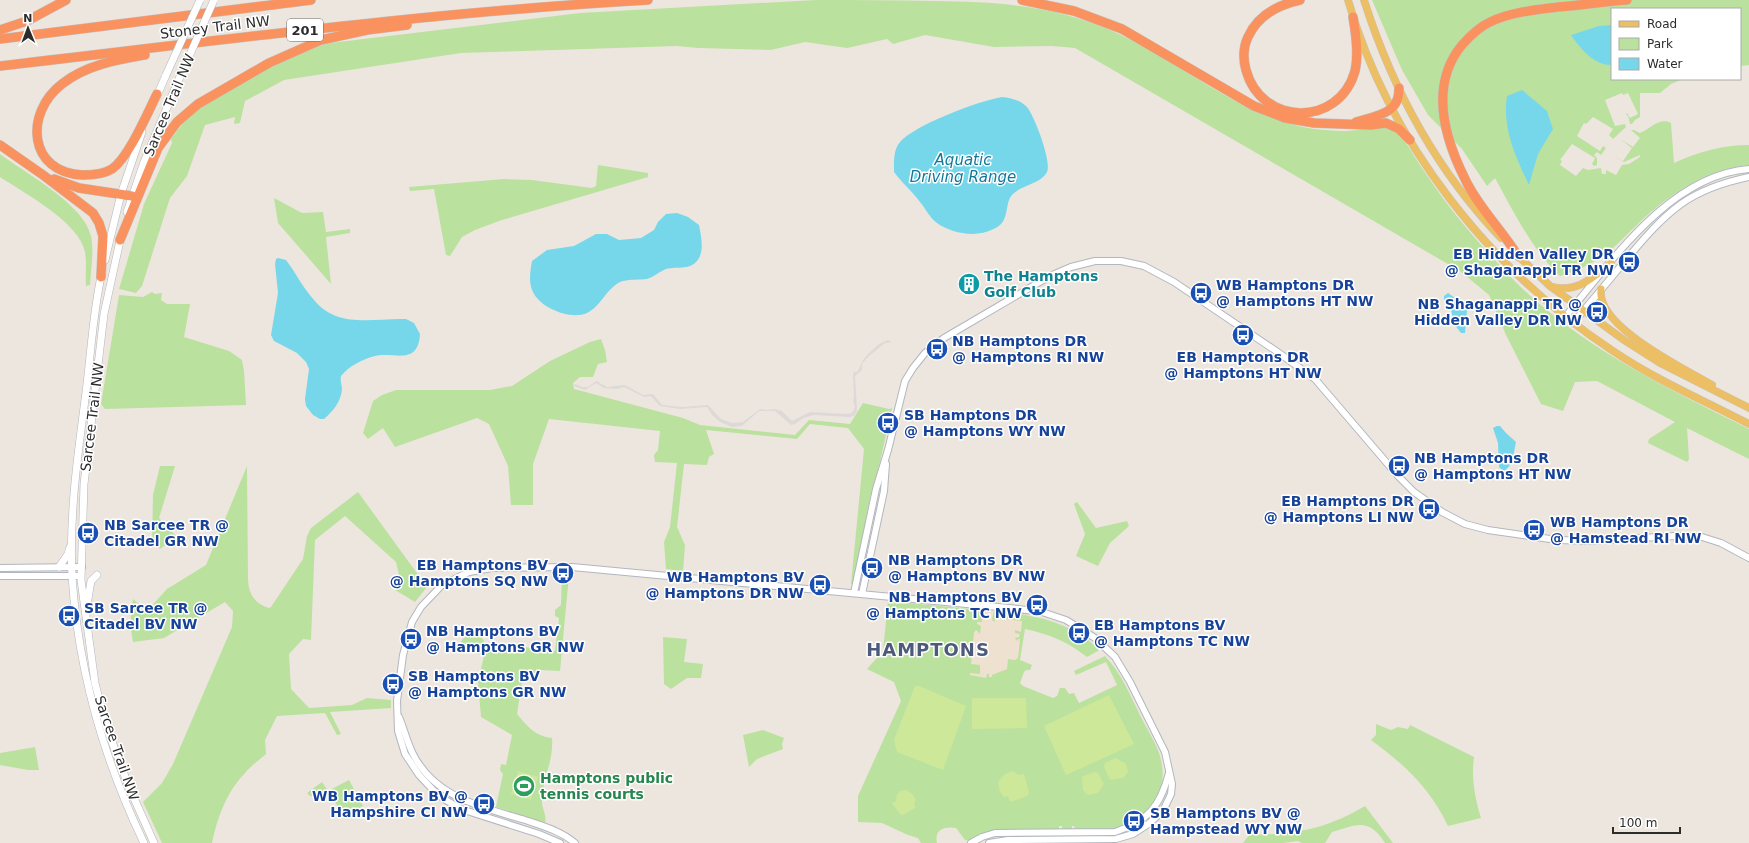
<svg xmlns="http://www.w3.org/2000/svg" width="1749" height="843" font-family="'DejaVu Sans',sans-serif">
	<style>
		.education { fill: #eee1cf }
		.green { fill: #bbe19e }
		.pitch { fill: #cee89a }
		.plaza { fill: #ddd9d6 }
		.water { fill: #76d7eb }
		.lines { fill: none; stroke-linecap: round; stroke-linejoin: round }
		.tertiary-casing { stroke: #b2b6bf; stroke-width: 8 }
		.secondary-casing { stroke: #b2b6bf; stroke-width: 8 }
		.primary-casing { stroke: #c4c4c4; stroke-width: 8 }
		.motorway-casing { stroke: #c4c4c4; stroke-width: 10 }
		.tertiary { stroke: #fff; stroke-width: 6 }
		.secondary { stroke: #fff; stroke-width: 7 }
		.primary { stroke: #ecbf65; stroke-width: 7 }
		.motorway { stroke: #f9925e; stroke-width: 9 }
		.secondary-bridge-casing { stroke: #b2b6bf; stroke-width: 8; stroke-linecap: butt }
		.secondary-bridge { stroke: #fff; stroke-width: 7 }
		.labels { text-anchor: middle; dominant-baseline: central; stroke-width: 3; stroke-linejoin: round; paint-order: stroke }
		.shield { fill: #fff; stroke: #6b6b6b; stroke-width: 1 }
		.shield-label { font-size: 13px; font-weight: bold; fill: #2c2c2c }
		.street-label { font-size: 14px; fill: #2c2c2c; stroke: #fff }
		.transit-label { font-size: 14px; font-weight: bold; fill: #164399; stroke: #fff; text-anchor: start }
		.culture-label { font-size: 14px; font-weight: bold; fill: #0d838f; stroke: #fff; text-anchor: start }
		.leisure-label { font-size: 14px; font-weight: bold; fill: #27864d; stroke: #fff; text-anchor: start }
		.water-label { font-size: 15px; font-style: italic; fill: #12789a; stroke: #fff }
		.district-label { font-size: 18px; font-weight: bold; letter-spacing: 1px; fill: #4d5a7c; stroke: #fff }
	</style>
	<rect width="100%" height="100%" fill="#ede6df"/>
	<polygon class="education" points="981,610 1027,614 1024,635 1016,637 1020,639 1018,658 1015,660 1008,659 1007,669 993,677 987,676 989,675 987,674 986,678 969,685 974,633 977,631 977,622 981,622"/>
	<g class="green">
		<path d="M 816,0 C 856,0 895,0 935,1 C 999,2 1051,5 1110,30 C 1172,57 1223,103 1288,123 C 1306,129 1328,131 1347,131 C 1361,131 1382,121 1394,131 C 1404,138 1408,146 1414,156 C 1424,171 1434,186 1445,201 C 1463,225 1484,249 1505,271 C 1572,343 1662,386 1749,429 L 1749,459 L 1687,428 L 1689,459 L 1687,462 L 1648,443 L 1649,439 L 1675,422 L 1597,381 L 1575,382 L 1563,411 L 1541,404 L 1506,335 L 1489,295 L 1460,271 L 1075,48 L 1052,46 L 994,47 L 925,35 L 893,44 L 887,39 L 847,48 L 805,42 L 771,50 L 698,48 L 677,46 L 461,53 L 284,80 L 245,101 L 240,123 L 234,124 L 235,117 L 205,125 L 187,176 L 170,198 L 142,286 L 136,293 L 119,289 L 144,204 L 172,143 L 171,139 L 191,112 L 233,85 L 303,50 L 330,43 L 580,13 Z"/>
		<path d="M 1372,0 L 1749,0 L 1749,65 L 1740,66 L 1740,9 L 1612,9 L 1612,79 L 1683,79 L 1671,84 L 1660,93 L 1640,93 L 1640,117 L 1635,120 L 1632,124 L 1630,124 L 1628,116 L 1626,114 L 1627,113 L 1630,118 L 1638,114 L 1628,93 L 1623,95 L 1622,93 L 1605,100 L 1615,126 L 1625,124 L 1626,127 L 1613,139 L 1609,135 L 1613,129 L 1593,117 L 1586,124 L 1584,123 L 1577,136 L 1600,151 L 1603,146 L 1606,148 L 1601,155 L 1597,152 L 1594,155 L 1597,158 L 1597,165 L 1594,166 L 1592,164 L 1595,158 L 1572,144 L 1560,160 L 1562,161 L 1560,165 L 1576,176 L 1583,168 L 1588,170 L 1601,168 L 1602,174 L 1606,174 L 1606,170 L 1616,175 L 1622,165 L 1629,164 L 1640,157 L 1640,155 L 1624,162 L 1611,155 L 1623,161 L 1632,148 L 1620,139 L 1633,147 L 1640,138 L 1631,130 L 1634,130 L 1640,133 C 1650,129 1660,117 1671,123 L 1674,163 C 1698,152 1722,145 1749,145 L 1749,165 C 1706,169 1668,195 1638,224 C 1625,236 1612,251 1597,260 C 1585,267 1573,272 1560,276 C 1534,253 1512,209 1495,178 L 1487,186 L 1462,149 L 1428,115 L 1402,70 Z"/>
		<path d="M 0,154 C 25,173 84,204 91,236 C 94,251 91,269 90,285 L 86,286 C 85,275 87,263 85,252 C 79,222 24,193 0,177 Z"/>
		<polygon points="598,165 648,173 648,177 499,221 475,230 462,237 450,256 446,255 434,189 410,191 409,187 504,179 532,180 592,188 596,186"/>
		<polygon points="274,198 302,213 323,212 326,232 350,229 350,233 326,237 331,284 278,223"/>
		<polygon points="152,292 155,294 162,293 161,300 167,304 190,304 184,337 229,351 242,360 244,371 246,405 105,409 101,404 119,295 143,297"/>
		<polygon points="601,339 605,350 607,362 598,364 593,377 580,377 573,383 574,389 683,418 700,425 795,435 809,420 850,424 863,403 889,409 892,408 880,462 870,498 854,583 851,584 864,449 848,428 810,424 797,439 706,430 714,454 709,457 707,465 684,464 677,527 685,545 683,571 666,569 664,542 670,527 677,463 655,462 654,455 658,450 660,431 549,419 533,464 533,505 511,505 508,466 489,424 477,418 395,447 383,428 368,439 363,433 373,401 382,395 396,390 490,390 512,386 550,361 590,342"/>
		<polygon points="160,466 175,466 159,518 177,537 160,549 152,544 153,495"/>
		<path d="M 247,466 L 248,580 C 249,594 254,603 269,608 L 271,607 L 303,559 L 307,536 L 311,528 L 358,492 L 427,587 L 415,602 L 395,590 L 400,579 L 396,562 L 345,516 L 315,540 L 311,640 L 303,639 L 289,654 L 291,689 L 309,708 L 352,705 L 367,698 L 391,700 L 391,708 L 330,712 L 341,734 L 337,735 L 325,713 L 277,716 L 265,740 L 266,754 C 259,760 251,766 245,773 C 227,791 217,818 212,843 L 162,843 L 143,802 L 162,783 L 173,764 L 232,627 L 233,611 L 225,602 L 164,638 L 133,642 C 130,627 130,615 133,599 L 147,611 L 167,589 L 206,565 Z"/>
		<polygon points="1077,502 1096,528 1127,521 1129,526 1110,543 1098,566 1076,556 1085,534 1074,504"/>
		<path d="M 562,575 L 569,575 L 560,671 L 540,670 L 522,682 L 517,714 C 528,727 535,736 552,738 C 554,761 542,779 542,802 C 542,809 547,815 545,823 L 496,807 L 503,774 L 500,770 L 501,764 L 506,765 L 512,735 L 481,717 L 478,681 L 484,656 L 458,646 L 465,636 L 476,627 L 486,645 L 493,649 L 517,646 L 555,651 L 559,618 L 555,616 L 555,610 L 561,605 Z"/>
		<path d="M 888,601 L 981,610 L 982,622 L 977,622 L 977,624 L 981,626 L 980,634 L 976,630 L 974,633 L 971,664 L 980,665 L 980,674 L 970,673 L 970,675 L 986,678 L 987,674 L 989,674 L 989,677 L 992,677 L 992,675 L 1007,669 L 1008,659 L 1015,660 L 1018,658 L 1020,639 L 1018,639 L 1017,641 L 1015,638 L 1019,637 L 1020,634 L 1015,633 L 1015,630 L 1021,632 L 1022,621 L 996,618 L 994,622 L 992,619 L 994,611 C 1038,616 1066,620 1099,649 L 1098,651 L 1087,657 C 1068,642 1049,634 1025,629 L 1020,660 L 1032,665 L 1030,670 L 1026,670 L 1024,672 L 1020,683 L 1023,686 L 1053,698 L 1057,696 L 1060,688 L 1065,688 L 1069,694 L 1074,693 L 1079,703 L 1117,685 L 1106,662 L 1076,675 L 1074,671 L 1105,656 C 1122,674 1131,697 1142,719 C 1148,731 1159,748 1161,760 C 1169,796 1148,814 1120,827 C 1113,831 1084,829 1075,829 L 1074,826 L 1072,826 L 1072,830 L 1062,830 L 1062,826 L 1059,826 L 1059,830 L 1001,831 L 970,841 L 965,840 L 956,828 C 945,826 934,829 937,843 L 921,843 L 918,838 L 908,835 L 882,823 L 858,822 L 858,796 L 901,701 L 894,682 L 867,669 L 883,651 Z"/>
		<polygon points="663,637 687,639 684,662 703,664 701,678 687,678 671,689 664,684"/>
		<path d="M 1376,724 L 1391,730 L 1398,727 L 1408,729 L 1410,725 L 1474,757 C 1471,777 1475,798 1481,818 L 1448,826 C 1430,788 1405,765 1371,740 L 1376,735 Z"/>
		<polygon points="763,730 784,738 782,744 783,749 757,759 749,767 743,735"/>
		<polygon points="35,747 39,770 28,770 0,765 0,753"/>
		<polygon points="349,780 363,806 343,816 333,798 310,796 307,793 322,782 328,791"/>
		<path d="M 1365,806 L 1393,843 L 1385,843 C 1368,817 1357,825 1332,832 L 1325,843 L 1302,843 L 1298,841 L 1283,843 L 1243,843 L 1249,835 C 1296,834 1324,830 1365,806 Z"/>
	</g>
	<g class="pitch">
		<polygon points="915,686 919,686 966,706 943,770 897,752 894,740"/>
		<polygon points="1109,695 1134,744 1066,775 1044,726"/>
		<polygon points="972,698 1026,698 1027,728 972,729"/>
		<polygon points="1116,758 1126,764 1128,772 1123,778 1110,780 1104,767 1105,763"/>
		<polygon points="518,771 538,777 531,800 511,794"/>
		<polygon points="1013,771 1018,775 1024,774 1029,793 1027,796 1010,802 1008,796 1004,797 1000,792 998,782 1005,774"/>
		<polygon points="1094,772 1098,773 1104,784 1098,793 1088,795 1083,790 1082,777"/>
		<path d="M 906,790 C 912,793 918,798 914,804 L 916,807 L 903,815 L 900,814 L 892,803 L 896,801 L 897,794 L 901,791 Z"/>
	</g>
	<polygon class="plaza" points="888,340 892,342 885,343 868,357 862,364 862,370 855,376 857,411 854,416 849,417 814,415 803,418 795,424 791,425 775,411 759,411 742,426 732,427 720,422 712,415 707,407 680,409 660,406 651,396 644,397 624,387 617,389 604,388 596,383 585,390 574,386 575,384 582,387 588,387 596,381 607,387 625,385 643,395 653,394 662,405 682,407 708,405 721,419 732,423 743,422 760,409 768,410 775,409 782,411 792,421 810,412 848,414 853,412 855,407 853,400 854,397 853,373 858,371 863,360 867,355 879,344"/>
	<g class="water">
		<path d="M 1612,25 L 1612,65 C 1594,66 1580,48 1571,35 L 1599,26 Z"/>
		<path d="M 1522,90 L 1547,111 L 1553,129 L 1538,154 L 1529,185 C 1515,156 1502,128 1507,96 Z"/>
		<path d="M 1002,97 C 1011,98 1020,100 1027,107 C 1034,115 1052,162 1047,172 C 1041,184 1021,185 1012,195 C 1005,203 1009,217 1000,225 C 982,239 954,235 937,223 C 929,217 926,209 920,202 C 912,191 902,183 894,172 C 894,163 893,150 900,142 C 915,125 978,101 1002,97 Z"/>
		<path d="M 677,213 L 688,217 L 699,225 C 701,235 704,249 699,258 C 692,271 678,266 666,269 C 660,271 654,277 647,279 C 640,280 631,279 623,281 C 607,286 602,306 587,313 C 571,320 543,309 534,294 C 528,284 530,272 532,261 L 547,250 L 574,246 L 596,234 L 607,234 L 619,240 L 641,238 L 654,230 L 658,222 L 666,214 Z"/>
		<path d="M 278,258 L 286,260 C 296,273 303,288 314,300 C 338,329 372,318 406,319 L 414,323 L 420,334 C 418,367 393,351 375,356 C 363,359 349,366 341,376 C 340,381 342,385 342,389 C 341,402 333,411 324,419 L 320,419 L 313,415 L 306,406 L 305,399 L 309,369 L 306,362 L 297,353 L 274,341 L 271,335 L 278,293 L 275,264 L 276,259 Z"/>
		<polygon points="1448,293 1465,305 1467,310 1465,333 1461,333 1454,324 1451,309 1444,299 1444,296"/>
		<path d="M 1497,426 L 1500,426 L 1506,433 L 1516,442 C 1514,451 1513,468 1503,471 L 1499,467 L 1498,443 L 1493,428 Z"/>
	</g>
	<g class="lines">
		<g class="tertiary-casing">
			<g id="tertiary">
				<path d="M 1565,317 C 1612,261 1670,175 1749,169"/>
				<path d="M 1573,323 C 1590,303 1607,283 1624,262 C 1642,241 1659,220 1681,204 C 1701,190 1725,182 1749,177"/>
				<polyline points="0,568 82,567"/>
				<polyline points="0,576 81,576"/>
				<polyline points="854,593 876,489 888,450 905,381 913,368 925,353 944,338 1050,276 1071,267 1095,261 1121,261 1144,266 1174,282 1279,353 1315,379 1398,476 1414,492 1442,512 1465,524 1488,530 1557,540 1591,541 1675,536 1702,537 1721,543 1749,558"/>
				<polyline points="862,594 884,491 886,464"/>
				<path d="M 399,717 C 404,729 407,742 413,754 C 435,798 482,807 525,820 C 543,826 561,831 575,843"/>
				<polyline points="560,843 539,834 461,809 444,799 433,790 419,775 405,754 398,731 397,701 403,655 412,622 421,607 442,585 469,572 492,568 572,567 1009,608 1042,612 1066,620 1095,638 1115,657 1130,682 1165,752 1172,784 1171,794 1163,811 1147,825 1133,834 1116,839 1008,840 989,843"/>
				<path d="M 971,843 L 982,837 L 995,833 L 1115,832 C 1148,821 1160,807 1169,773"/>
			</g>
		</g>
		<g class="secondary-casing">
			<g id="secondary">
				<polyline points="156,98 166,75"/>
				<polyline points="127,212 144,162 179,79"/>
				<polyline points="121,236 104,314 84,484 81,580 95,683 106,726 129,787 154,843"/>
				<polyline points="105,260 121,194 142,132"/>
				<path d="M 102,272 C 93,311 91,353 86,392 C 78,453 69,514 72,576 C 78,669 104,760 144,843"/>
				<polyline points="59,567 68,554 70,547"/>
				<polyline points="87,605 91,581 97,575"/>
			</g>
		</g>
		<g class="primary-casing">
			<g id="primary">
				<path d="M 1348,0 C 1389,143 1490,270 1613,351 C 1656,380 1703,400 1749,424"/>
				<path d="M 1364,0 C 1392,88 1437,171 1501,238"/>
				<polyline points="1515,253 1550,286 1624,340 1660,363 1749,408"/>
				<path d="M 1552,287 C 1578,293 1592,278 1611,263"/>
				<path d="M 1601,289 C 1595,326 1685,369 1712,385"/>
			</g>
		</g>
		<g class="motorway-casing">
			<g id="motorway">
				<polyline points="1022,0 1074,11 1122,29 1254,106 1285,118 1314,123 1371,125 1386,123 1399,129 1410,140"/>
				<path d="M 1300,0 C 1277,5 1258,15 1248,37 C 1243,47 1243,60 1246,70 C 1261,126 1339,128 1355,71 C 1359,54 1356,34 1353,17"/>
				<polyline points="0,30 27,21 66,0"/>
				<polyline points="0,39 311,0"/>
				<path d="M 145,55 C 116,60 86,65 62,84 C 24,113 28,173 83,175 C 91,175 104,174 112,169 C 129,157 147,114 157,94"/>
				<path d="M 0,66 C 216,41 431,12 648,0"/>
				<path d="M 1356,122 C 1376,116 1400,114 1399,88"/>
				<polyline points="0,145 43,175 93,213 99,223 103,236 101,277"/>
				<polyline points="54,179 79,188 132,196"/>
				<polyline points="120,240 158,148 177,122 198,104 269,63 321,40 367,30 407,25"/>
				<path d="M 1518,256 C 1502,230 1478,207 1465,179 C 1444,137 1429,85 1462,45 C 1470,36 1479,27 1490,22 C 1511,12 1535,10 1558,7 C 1581,5 1604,2 1627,0"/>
			</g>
		</g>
		<use href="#tertiary" class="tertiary"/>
		<use href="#secondary" class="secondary"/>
		<use href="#primary" class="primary"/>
		<use href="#motorway" class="motorway"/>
		<g class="secondary-bridge-casing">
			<g id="secondary-bridge">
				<polyline points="166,75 200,0"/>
				<polyline points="179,79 214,0"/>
			</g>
		</g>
		<use href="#secondary-bridge" class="secondary-bridge"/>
	</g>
	<defs>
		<g id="bus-disc" transform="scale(1.15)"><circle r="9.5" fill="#1a4fb4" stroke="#fff"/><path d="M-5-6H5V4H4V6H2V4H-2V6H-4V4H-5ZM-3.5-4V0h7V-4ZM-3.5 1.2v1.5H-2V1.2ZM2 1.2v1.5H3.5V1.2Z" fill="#fff"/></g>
		<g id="building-disc" transform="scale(1.15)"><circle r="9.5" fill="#0f9aa8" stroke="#fff"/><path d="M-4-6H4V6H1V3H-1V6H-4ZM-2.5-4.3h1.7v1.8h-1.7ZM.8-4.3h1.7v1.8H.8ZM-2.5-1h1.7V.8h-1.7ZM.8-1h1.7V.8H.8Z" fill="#fff"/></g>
		<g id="stadium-disc" transform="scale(1.15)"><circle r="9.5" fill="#2e9e5b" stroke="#fff"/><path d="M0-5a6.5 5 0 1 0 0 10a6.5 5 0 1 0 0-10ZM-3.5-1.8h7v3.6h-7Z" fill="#fff"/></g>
	</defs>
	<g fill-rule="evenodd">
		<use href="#bus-disc" x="1629" y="262"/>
		<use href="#building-disc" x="969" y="284"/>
		<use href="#bus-disc" x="1201" y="293"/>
		<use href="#bus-disc" x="1597" y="312"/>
		<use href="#bus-disc" x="1243" y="335"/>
		<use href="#bus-disc" x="937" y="349"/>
		<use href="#bus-disc" x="888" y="423"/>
		<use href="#bus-disc" x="1399" y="466"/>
		<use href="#bus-disc" x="1429" y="509"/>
		<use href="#bus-disc" x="1534" y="530"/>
		<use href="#bus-disc" x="88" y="533"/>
		<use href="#bus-disc" x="872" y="568"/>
		<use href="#bus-disc" x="563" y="573"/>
		<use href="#bus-disc" x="820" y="585"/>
		<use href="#bus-disc" x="1037" y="605"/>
		<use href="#bus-disc" x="69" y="616"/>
		<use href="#bus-disc" x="1079" y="633"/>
		<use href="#bus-disc" x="411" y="639"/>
		<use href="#bus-disc" x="393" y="684"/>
		<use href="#stadium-disc" x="524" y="786"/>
		<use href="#bus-disc" x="484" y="804"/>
		<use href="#bus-disc" x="1134" y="821"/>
	</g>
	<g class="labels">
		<rect class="shield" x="287" y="19" width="36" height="22" rx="3"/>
		<g class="shield-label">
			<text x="305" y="30">201</text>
		</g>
		<g class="street-label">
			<text transform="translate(215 27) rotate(-7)">Stoney Trail NW</text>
			<text transform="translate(169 105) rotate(-67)">Sarcee Trail NW</text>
			<text transform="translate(92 417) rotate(-83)">Sarcee Trail NW</text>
			<text transform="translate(117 748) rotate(71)">Sarcee Trail NW</text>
		</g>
		<g class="transit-label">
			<text x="1614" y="254" text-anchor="end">EB Hidden Valley DR<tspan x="1614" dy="16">@ Shaganappi TR NW</tspan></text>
			<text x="1216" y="285">WB Hamptons DR<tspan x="1216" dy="16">@ Hamptons HT NW</tspan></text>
			<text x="1582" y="304" text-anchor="end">NB Shaganappi TR @<tspan x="1582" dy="16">Hidden Valley DR NW</tspan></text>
			<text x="952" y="341">NB Hamptons DR<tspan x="952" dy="16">@ Hamptons RI NW</tspan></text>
			<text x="1243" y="357" text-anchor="middle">EB Hamptons DR<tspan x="1243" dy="16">@ Hamptons HT NW</tspan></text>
			<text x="904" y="415">SB Hamptons DR<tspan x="904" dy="16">@ Hamptons WY NW</tspan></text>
			<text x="1414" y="458">NB Hamptons DR<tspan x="1414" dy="16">@ Hamptons HT NW</tspan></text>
			<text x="1414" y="501" text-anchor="end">EB Hamptons DR<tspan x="1414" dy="16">@ Hamptons LI NW</tspan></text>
			<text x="1550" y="522">WB Hamptons DR<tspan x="1550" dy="16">@ Hamstead RI NW</tspan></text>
			<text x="104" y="525">NB Sarcee TR @<tspan x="104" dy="16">Citadel GR NW</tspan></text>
			<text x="888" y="560">NB Hamptons DR<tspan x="888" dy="16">@ Hamptons BV NW</tspan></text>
			<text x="548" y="565" text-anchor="end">EB Hamptons BV<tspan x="548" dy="16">@ Hamptons SQ NW</tspan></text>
			<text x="804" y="577" text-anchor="end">WB Hamptons BV<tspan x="804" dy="16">@ Hamptons DR NW</tspan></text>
			<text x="1022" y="597" text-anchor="end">NB Hamptons BV<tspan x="1022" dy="16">@ Hamptons TC NW</tspan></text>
			<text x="84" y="608">SB Sarcee TR @<tspan x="84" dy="16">Citadel BV NW</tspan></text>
			<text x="1094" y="625">EB Hamptons BV<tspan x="1094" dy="16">@ Hamptons TC NW</tspan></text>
			<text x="426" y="631">NB Hamptons BV<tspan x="426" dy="16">@ Hamptons GR NW</tspan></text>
			<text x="408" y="676">SB Hamptons BV<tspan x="408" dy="16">@ Hamptons GR NW</tspan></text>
			<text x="468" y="796" text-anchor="end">WB Hamptons BV @<tspan x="468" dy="16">Hampshire CI NW</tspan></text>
			<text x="1150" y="813">SB Hamptons BV @<tspan x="1150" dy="16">Hampstead WY NW</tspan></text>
		</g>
		<g class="culture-label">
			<text x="984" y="276">The Hamptons<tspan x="984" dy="16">Golf Club</tspan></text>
		</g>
		<g class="leisure-label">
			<text x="540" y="778">Hamptons public<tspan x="540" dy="16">tennis courts</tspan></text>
		</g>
		<g class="water-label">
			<text x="963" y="160">Aquatic<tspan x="963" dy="17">Driving Range</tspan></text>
		</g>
		<g class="district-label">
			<text x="928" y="649">HAMPTONS</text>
		</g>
	</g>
	<rect x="1611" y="8" width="130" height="72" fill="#ffffff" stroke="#ababab"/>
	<rect x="1619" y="21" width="20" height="6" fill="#ecbf65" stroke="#ababab"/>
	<text x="1647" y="28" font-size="12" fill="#2c2c2c">Road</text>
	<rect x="1619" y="38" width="20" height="12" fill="#bbe19e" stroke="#ababab"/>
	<text x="1647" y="48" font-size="12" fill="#2c2c2c">Park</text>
	<rect x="1619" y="58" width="20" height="12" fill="#76d7eb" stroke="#ababab"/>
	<text x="1647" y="68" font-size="12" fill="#2c2c2c">Water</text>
	<g transform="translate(28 28) rotate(359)" stroke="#ffffff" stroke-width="3" paint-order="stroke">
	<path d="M0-3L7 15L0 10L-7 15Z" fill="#2c2c2c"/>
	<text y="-6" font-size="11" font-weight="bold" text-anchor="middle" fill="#2c2c2c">N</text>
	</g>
	<path d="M1613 827v6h67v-6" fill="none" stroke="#2c2c2c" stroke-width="2"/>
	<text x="1619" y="827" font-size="12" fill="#2c2c2c" stroke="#ffffff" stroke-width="3" paint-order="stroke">100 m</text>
</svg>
